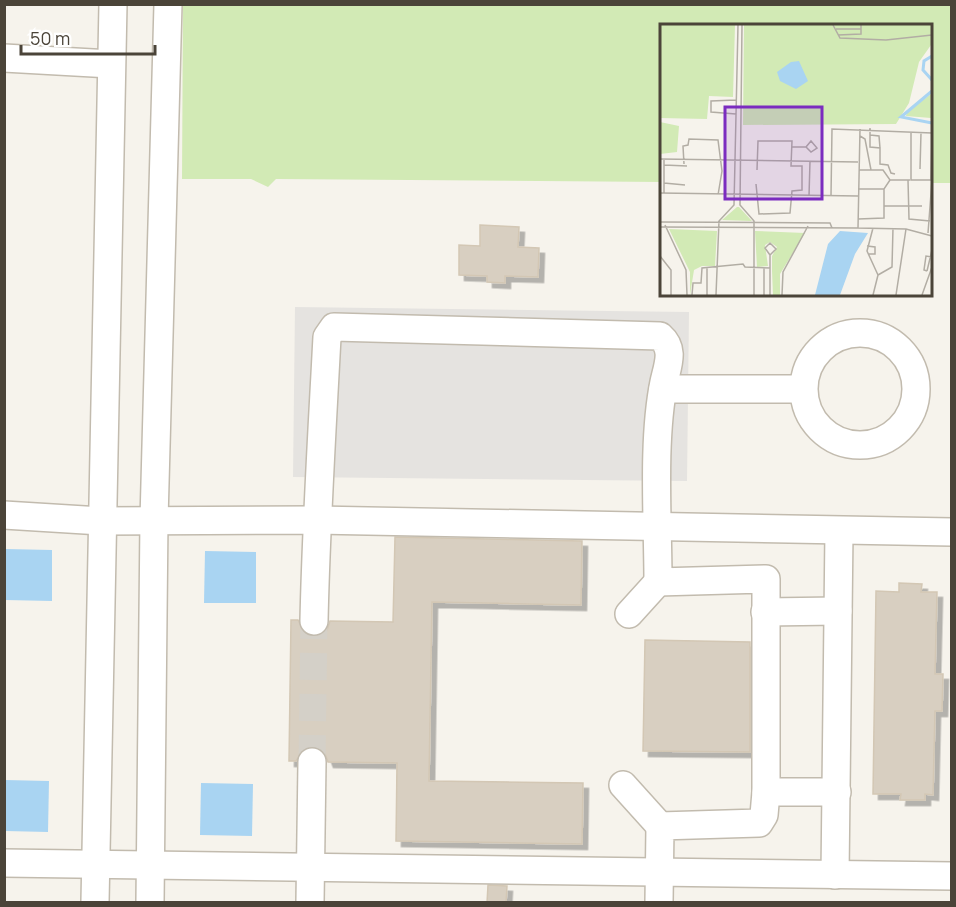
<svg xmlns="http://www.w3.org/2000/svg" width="956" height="907" font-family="Manrope,sans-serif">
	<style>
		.green { fill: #d2eab5 }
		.parking { fill: #e5e3e0 }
		.water { fill: #a9d4f2 }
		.building { fill: #d8cfc1; stroke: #d3c7b4; stroke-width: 1.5; filter: url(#shadow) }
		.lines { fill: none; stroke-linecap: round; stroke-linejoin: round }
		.minor-tunnel { stroke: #d4d0c8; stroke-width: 27; stroke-dasharray: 27 14; stroke-linecap: butt }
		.minor-casing { stroke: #c2bbae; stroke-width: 30 }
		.minor { stroke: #fff; stroke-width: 27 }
		.inset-river { fill: none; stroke: #a9d4f2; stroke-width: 3 }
		.inset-road { fill: none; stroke: #b2ada4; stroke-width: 1.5 }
		.view { fill: #7b2cbf; fill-opacity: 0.15; stroke: #7b2cbf; stroke-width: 3 }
		.inset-edge { fill: none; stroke: #4b4439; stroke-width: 3 }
	</style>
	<defs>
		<filter id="shadow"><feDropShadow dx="5.5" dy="5.5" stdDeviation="0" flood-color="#0004"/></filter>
	</defs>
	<rect width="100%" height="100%" fill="#f6f3ec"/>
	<polygon class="green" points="183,5 951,5 951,183 931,183 930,26 662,26 662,182 276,179 268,187 251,179 182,179"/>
	<polygon class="parking" points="295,307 689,312 687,481 293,477"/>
	<g class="water">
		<polygon points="5,549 52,550 52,601 5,600"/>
		<polygon points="205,551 256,552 256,603 204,603"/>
		<polygon points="5,780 49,781 48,832 5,831"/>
		<polygon points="201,783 253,784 252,836 200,835"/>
	</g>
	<g class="building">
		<polygon points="480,225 519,227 518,247 539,248 538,277 505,276 505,283 487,282 487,276 459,275 459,245 480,246"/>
		<polygon points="395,537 582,541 581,605 432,602 429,781 583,783 582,844 396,841 397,763 328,762 325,754 313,746 304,749 296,761 289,761 291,620 298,620 305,634 314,637 327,630 330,621 393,622"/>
		<polygon points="899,583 922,584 921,592 937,592 935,674 943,674 942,711 935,711 933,795 925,794 925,800 900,800 901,794 873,794 876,591 899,592"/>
		<polygon points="645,640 750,642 750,752 643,751"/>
		<polygon points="488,885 507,886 506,903 487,903"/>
	</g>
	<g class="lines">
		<polyline class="minor-tunnel" points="312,762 314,621"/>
		<g class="minor-casing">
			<g id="minor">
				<polyline points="4,58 111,64"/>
				<circle cx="860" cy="389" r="56"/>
				<polyline points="663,389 803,389"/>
				<polyline points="4,515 101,521 316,520 952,532"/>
				<polyline points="765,612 838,611"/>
				<polyline points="629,614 658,582"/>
				<path d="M 314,621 C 316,526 322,432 327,337 L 334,327 L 660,336 C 675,349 668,364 664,382 C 652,441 658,521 658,582 L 766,579 L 766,792 L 764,815 L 759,823 L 660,826 L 659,902"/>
				<polyline points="623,785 660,826"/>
				<polyline points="766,792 837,792"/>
				<polyline points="4,863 952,876"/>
				<polyline points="835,875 839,531"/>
				<polyline points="95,902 113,4"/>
				<polyline points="150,902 154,520 168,4"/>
				<polyline points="310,902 312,762"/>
			</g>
		</g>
		<use href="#minor" class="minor"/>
	</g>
	<g transform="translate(660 24)">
		<rect width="272" height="272" fill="#f6f3ec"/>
		<path d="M 0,1 L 75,1 L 73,73 L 49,72 L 47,95 L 0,94 ZM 84,1 L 271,1 L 271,21 L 259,38 L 249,79 L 236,100 L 83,101 ZM 271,70 L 271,94 L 246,92 L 247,88 ZM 0,98 L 19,102 L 17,128 L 0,130 ZM 77,183 L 79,183 L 92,197 L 62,196 ZM 9,205 L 57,207 L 55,242 L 42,242 L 34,246 L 30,271 L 30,248 ZM 95,207 L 145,209 L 120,250 L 120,271 L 113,271 L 112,247 L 112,232 L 117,223 L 110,218 L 105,221 L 108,242 L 97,243 Z" fill="#d2eab5"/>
		<path d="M 139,37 L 148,57 L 136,65 L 120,57 L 117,48 L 131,38 ZM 180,207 L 208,209 L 195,230 L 180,271 L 155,271 L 168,220 Z" fill="#a9d4f2"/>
		<path class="inset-river" d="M 272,32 L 264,37 L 263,46 L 272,56M 272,67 L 241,93 L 272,99"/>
		<path class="inset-road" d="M 82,1 L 80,181 L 94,197 L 94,271M 173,1 L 180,14 L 226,16 L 272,11M 176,5 L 201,5M 178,11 L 201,10 L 201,1M 76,90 L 51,88 L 51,77 L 76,76M 210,104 L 210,123 L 220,124 L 220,140 L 228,141 L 231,149 L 235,150M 200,105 L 198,204 L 246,205 L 272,212M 251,109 L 251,156 L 271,156 L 272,111M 210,111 L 219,112 L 220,124M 200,112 L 205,115 L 211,146M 132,123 L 146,123 L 151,128 L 157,124 L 151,117 L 146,123M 0,135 L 198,138M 24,140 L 23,122 L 28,121 L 29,115 L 58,116 L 62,147 L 58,171M 4,141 L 27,142M 260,145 L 261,109M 199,146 L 223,146 L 230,156 L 250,156M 248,156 L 249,195 L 270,197M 4,159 L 25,161M 96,160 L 99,190 L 130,189 L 132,167 L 142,166 L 142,142 L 131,142 L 132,117 L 98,117 L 97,146M 198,165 L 224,165 L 230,156M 0,169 L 198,172M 4,169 L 4,135M 149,172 L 150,137M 171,172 L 172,105 L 272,109M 224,182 L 262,182M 198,195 L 224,194 L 224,165M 0,198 L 170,199 L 172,204M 5,201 L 26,246 L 27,271M 0,203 L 198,204M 268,209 L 272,156M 207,222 L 215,223 L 215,230 L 208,230M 0,232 L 11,246 L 11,271M 267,247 L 264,246 L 266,232 L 272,233M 267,247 L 272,226M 218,251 L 232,243 L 233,204M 32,271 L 33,259 L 41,259 L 42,244 L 83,240 L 85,243 L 110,244 L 110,231 L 105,224 L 110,219 L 116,225 L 110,231M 47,271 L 47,243M 56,271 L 59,197 L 74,181 L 78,1M 104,271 L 104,244M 110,271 L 110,244M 122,271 L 123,248 L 148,202M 213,271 L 218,251 L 207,227 L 213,204M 236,271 L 246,205M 262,271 L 272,243"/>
		<path class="view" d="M 65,83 L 162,83 L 162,175 L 65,175 Z"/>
		<rect width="272" height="272" class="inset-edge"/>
	</g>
	<rect width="956" height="907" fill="none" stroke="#4b4439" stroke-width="12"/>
	<path d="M21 45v9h134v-9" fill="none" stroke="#4b4439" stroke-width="3"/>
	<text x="30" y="45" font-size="18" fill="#4b4439" stroke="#ffffff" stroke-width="4.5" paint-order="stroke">50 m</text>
</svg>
